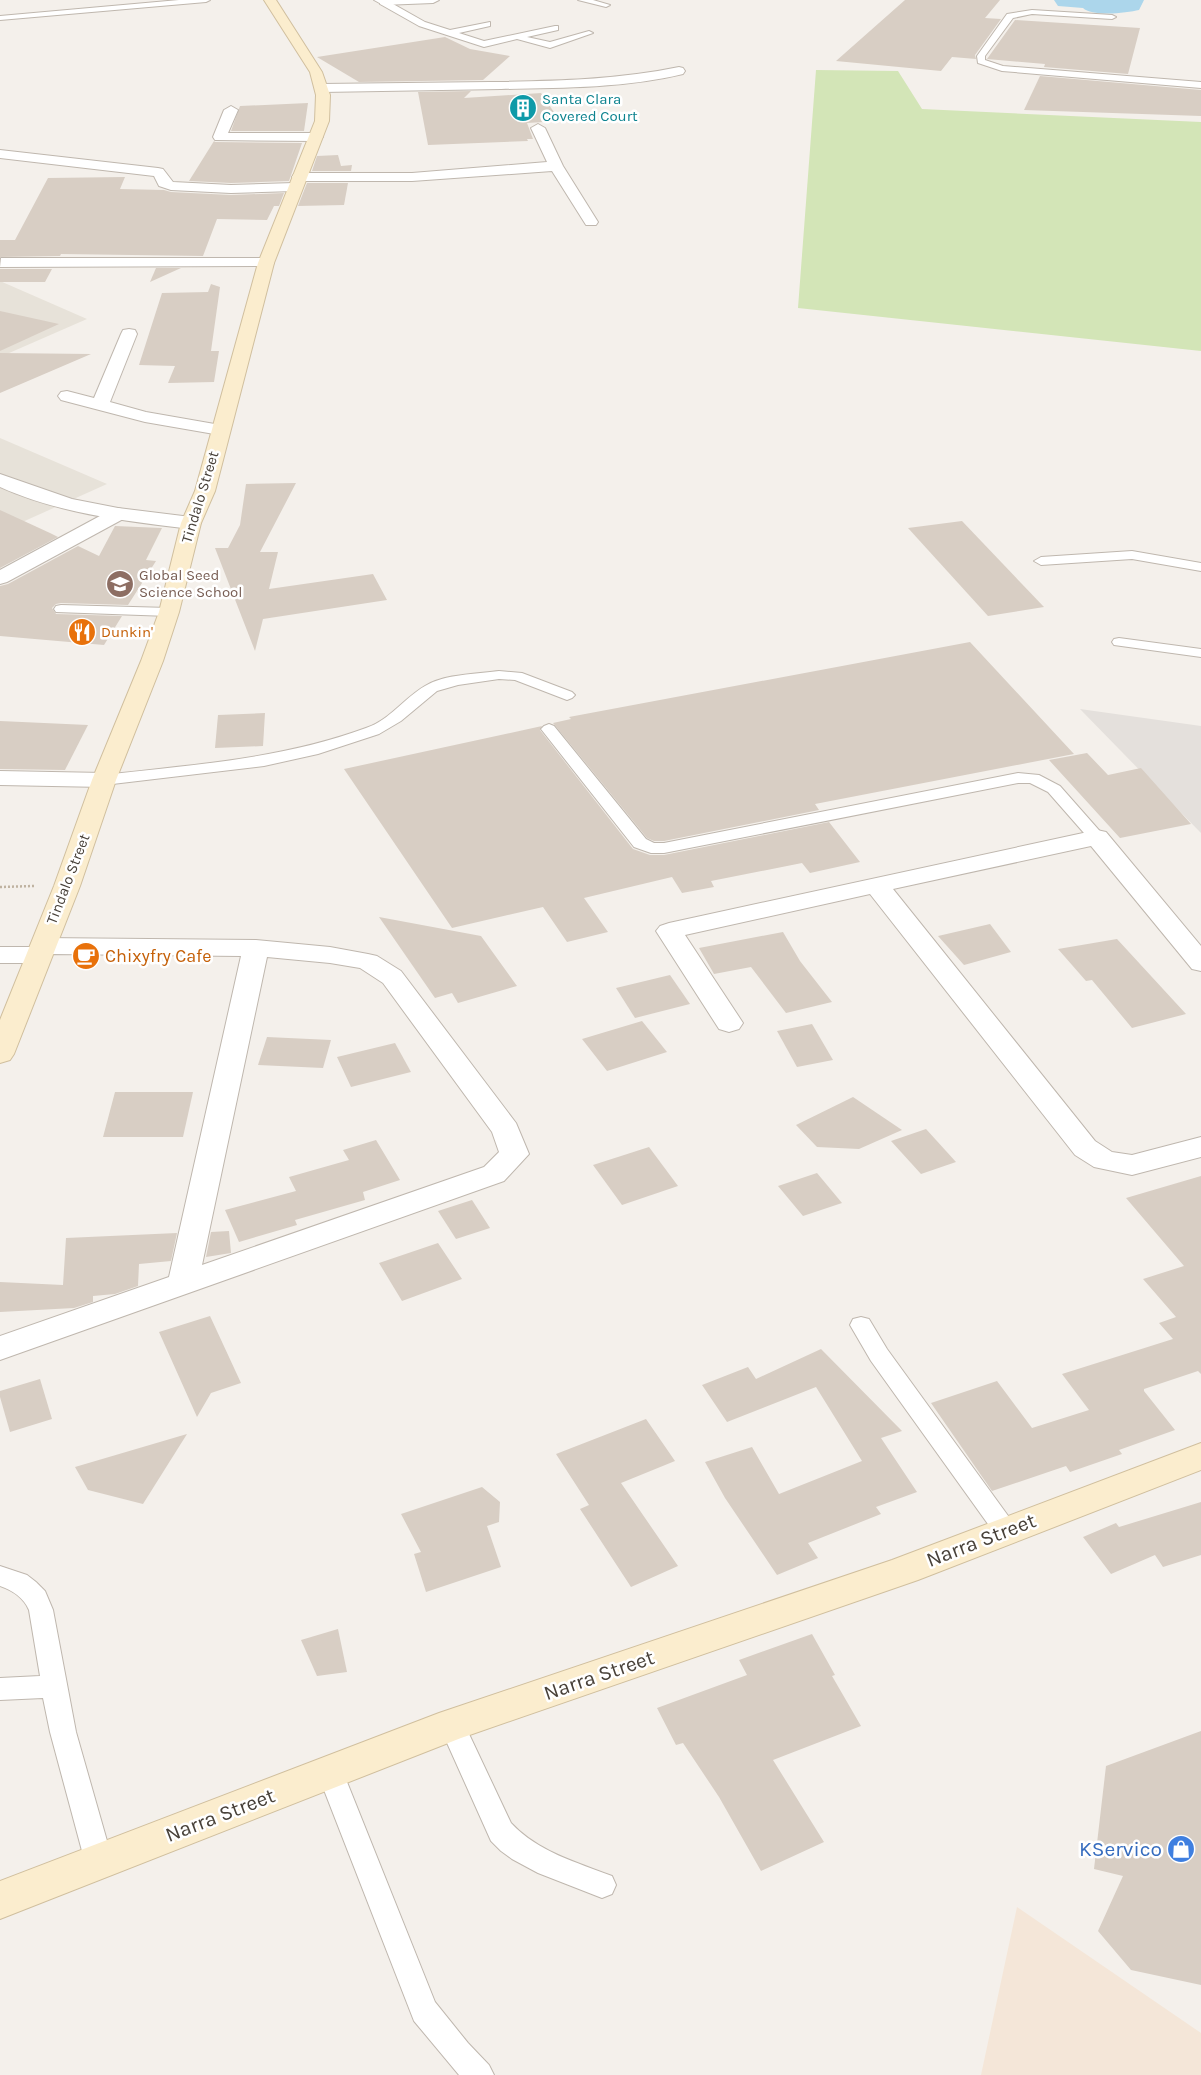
<svg xmlns="http://www.w3.org/2000/svg" width="1201" height="2075" font-family="Karla,sans-serif">
	<style>
		.residential { fill: #e7e2d9 }
		.commercial { fill: #f4e6d8 }
		.industrial { fill: #e4e0dc }
		.green { fill: #d3e5b7 }
		.lines { fill: none; stroke-linecap: round; stroke-linejoin: round }
		.river { fill: #acd6eb; fill-rule: evenodd }
		.building { fill: #d8cec4 }
		.service-casing { stroke: #bfb7ae; stroke-width: 2 }
		.minor-casing { stroke: #bfb7ae; stroke-width: 2 }
		.tertiary-casing { stroke: #bfb7ae; stroke-width: 2 }
		.secondary-casing { stroke: #d0bf9e; stroke-width: 2 }
		.path { stroke: #bfb2a0; stroke-width: 2.5; stroke-dasharray: 2 2; stroke-linecap: butt }
		.service { fill: #fff; fill-rule: evenodd }
		.minor { fill: #fff; fill-rule: evenodd }
		.tertiary { fill: #fff; fill-rule: evenodd }
		.secondary { fill: #fbedce; fill-rule: evenodd }
		.labels { text-anchor: middle; dominant-baseline: central; stroke-width: 5; stroke-linejoin: round; paint-order: stroke }
		.far-culture-label { font-size: 15px; fill: #0d838f; stroke: #fff; text-anchor: start }
		.far-street-label { font-size: 15px; fill: #484139; stroke: #fff }
		.far-education-label { font-size: 15px; fill: #785e54; stroke: #fff; text-anchor: start }
		.far-food-label { font-size: 15px; fill: #c56008; stroke: #fff; text-anchor: start }
		.food-label { font-size: 18px; fill: #c56008; stroke: #fff; text-anchor: start }
		.near-street-label { font-size: 21px; fill: #484139; stroke: #fff }
		.near-shop-label { font-size: 21px; fill: #366cbe; stroke: #fff; text-anchor: end }
	</style>
	<rect width="100%" height="100%" fill="#f4f0eb"/>
	<g class="residential">
		<polygon points="0,281 87,319 0,357"/>
		<polygon points="0,438 107,484 18,524 0,516"/>
	</g>
	<polygon class="commercial" points="1017,1907 1201,2033 1201,2075 981,2075"/>
	<polygon class="industrial" points="1080,709 1201,726 1201,833"/>
	<polygon class="green" points="816,70 898,71 922,109 1201,122 1201,351 798,308"/>
	<g class="lines">
		<path class="river" d="M 1054,0 L 1144,0 L 1139,10 C 1127,13 1092,17 1083,8 L 1058,6 Z"/>
	</g>
	<g class="building">
		<polygon points="905,0 1000,0 985,18 1001,19 975,55 976,59 952,57 941,71 836,61"/>
		<polygon points="1015,20 1140,28 1128,74 1044,67 1045,64 987,59"/>
		<polygon points="445,37 470,49 510,56 483,80 359,82 317,57"/>
		<polygon points="1040,76 1201,90 1201,116 1024,110"/>
		<polygon points="471,91 464,98 541,93 560,121 527,123 533,139 527,139 528,141 428,145 418,92"/>
		<polygon points="308,103 304,131 231,131 240,106"/>
		<polygon points="214,141 215,142 302,143 289,181 231,183 189,181"/>
		<polygon points="338,155 341,166 352,165 351,171 312,171 317,156"/>
		<polygon points="125,177 120,189 164,190 171,192 231,195 284,193 279,206 274,206 267,220 217,219 203,256 61,254 60,256 0,257 0,240 15,240 48,178"/>
		<polygon points="307,183 348,183 344,205 298,206"/>
		<polygon points="156,268 181,268 150,282"/>
		<polygon points="0,269 52,269 45,282 0,282"/>
		<polygon points="211,284 220,287 211,351 219,351 214,382 168,383 175,366 139,365 162,293 208,292"/>
		<polygon points="0,311 59,324 0,351"/>
		<polygon points="0,353 91,354 0,393"/>
		<polygon points="296,483 260,552 278,552 269,589 373,574 387,600 263,619 255,651 215,548 228,548 240,525 246,484"/>
		<polygon points="0,510 50,533 58,537 0,568"/>
		<polygon points="962,521 1044,607 988,616 908,528"/>
		<polygon points="115,526 162,528 146,560 156,561 128,605 61,603 56,604 52,608 56,614 122,616 104,645 0,636 0,586 8,584 78,546 99,556"/>
		<polygon points="970,642 1074,754 815,804 819,810 664,841 654,841 647,838 553,723 571,719 569,717"/>
		<polygon points="265,713 263,746 215,748 218,715"/>
		<polygon points="0,721 88,725 65,770 0,769"/>
		<polygon points="542,726 540,730 633,849 650,855 664,855 829,822 860,862 810,873 802,863 711,881 714,887 682,893 672,877 584,898 608,932 567,942 543,907 452,928 344,769"/>
		<polygon points="1087,753 1108,775 1141,768 1191,824 1120,838 1049,760"/>
		<polygon points="379,917 481,936 517,986 458,1003 452,993 435,998"/>
		<polygon points="990,924 1011,952 964,965 938,936"/>
		<polygon points="783,932 800,961 832,1002 786,1013 751,967 714,974 699,948"/>
		<polygon points="1117,939 1186,1014 1132,1028 1092,980 1086,981 1058,949"/>
		<polygon points="670,975 690,1004 635,1018 616,988"/>
		<polygon points="642,1021 667,1052 607,1071 582,1039"/>
		<polygon points="812,1024 833,1060 797,1067 777,1031"/>
		<polygon points="267,1037 331,1040 323,1068 258,1065"/>
		<polygon points="395,1043 411,1072 351,1087 337,1057"/>
		<polygon points="115,1092 193,1092 183,1137 103,1137"/>
		<polygon points="853,1097 902,1130 859,1149 817,1147 796,1125"/>
		<polygon points="926,1129 956,1162 921,1174 891,1141"/>
		<polygon points="376,1140 400,1180 363,1192 365,1200 295,1220 297,1225 239,1242 225,1210 296,1191 289,1177 349,1160 343,1150"/>
		<polygon points="649,1147 678,1186 622,1205 593,1165"/>
		<polygon points="817,1173 842,1203 803,1216 778,1186"/>
		<polygon points="1201,1176 1201,1374 1198,1371 1144,1389 1144,1391 1175,1430 1119,1450 1122,1454 1070,1472 1066,1466 992,1491 931,1403 997,1381 1032,1428 1089,1410 1062,1374 1173,1339 1159,1323 1176,1317 1143,1279 1184,1266 1126,1198"/>
		<polygon points="472,1200 490,1228 456,1239 438,1211"/>
		<polygon points="229,1231 231,1253 206,1257 211,1232"/>
		<polygon points="177,1233 171,1261 139,1264 138,1286 115,1294 93,1296 93,1302 74,1308 0,1312 0,1282 63,1285 66,1238"/>
		<polygon points="438,1243 462,1279 402,1301 379,1263"/>
		<polygon points="210,1316 241,1383 211,1393 197,1417 159,1332"/>
		<polygon points="821,1349 902,1431 881,1438 917,1492 876,1507 881,1514 808,1543 818,1558 777,1575 725,1498 705,1462 752,1447 779,1494 862,1461 816,1387 727,1422 702,1385 748,1367 756,1379"/>
		<polygon points="40,1379 52,1419 10,1432 0,1397 0,1391"/>
		<polygon points="646,1419 675,1461 621,1483 678,1566 631,1587 580,1509 589,1505 556,1454"/>
		<polygon points="187,1434 143,1504 88,1490 75,1467"/>
		<polygon points="482,1487 500,1502 499,1522 487,1526 501,1567 426,1592 414,1554 421,1552 401,1514"/>
		<polygon points="1201,1502 1201,1555 1163,1567 1155,1555 1111,1574 1083,1537 1116,1523 1119,1527"/>
		<polygon points="338,1629 347,1672 317,1676 301,1640"/>
		<polygon points="812,1634 835,1675 832,1676 861,1726 773,1760 824,1842 761,1871 719,1797 683,1743 676,1745 657,1708 747,1675 739,1660"/>
		<polygon points="1201,1731 1201,1985 1131,1970 1098,1931 1123,1876 1094,1869 1106,1766"/>
	</g>
	<g class="lines">
		<g class="service-casing">
			<g id="service">
				<polygon points="179,0 210,0 206,2 0,20 0,16"/>
				<polygon points="380,0 386,0 425,22 450,30 490,22 490,26 459,33 484,41 555,26 558,26 558,30 527,37 550,42 589,31 593,33 550,48 517,39 484,47 419,26 380,4"/>
				<polygon points="578,0 593,0 610,5 606,7"/>
				<polygon points="1032,10 1112,15 1116,17 1112,19 1032,14 1013,18 985,56 985,60 1003,66 1201,82 1201,88 1002,71 978,63 977,56 1007,14"/>
				<polygon points="1132,551 1201,563 1201,571 1132,559 1041,565 1034,561 1041,557"/>
				<polygon points="61,605 169,608 174,609 176,612 174,615 169,616 56,612 54,609 56,606"/>
				<polygon points="1119,638 1201,649 1201,657 1114,645 1112,642 1114,639"/>
				<path d="M 499,671 L 522,673 L 572,692 L 575,695 L 572,698 L 567,700 L 515,680 L 499,679 L 458,685 L 437,691 L 401,721 L 379,734 L 318,754 L 264,766 L 104,785 L 98,783 L 96,780 L 98,777 L 104,775 C 192,765 282,759 366,728 C 390,720 404,698 425,686 C 445,674 476,674 499,671 Z"/>
				<polygon points="549,724 554,726 646,839 654,843 664,843 1018,773 1039,775 1060,786 1105,837 1103,841 1091,841 1048,792 1030,783 1018,783 664,853 651,853 634,847 541,729 544,726"/>
				<polygon points="861,1317 869,1319 887,1349 1014,1524 1018,1531 1014,1538 1006,1541 998,1538 871,1361 850,1325 853,1319"/>
				<path d="M 0,1566 L 27,1575 L 36,1582 L 45,1591 L 53,1610 L 76,1732 L 113,1862 L 109,1871 L 99,1875 L 89,1871 L 85,1862 L 50,1732 L 43,1698 L 0,1700 L 0,1678 L 40,1676 L 29,1610 C 24,1598 12,1590 0,1586 Z"/>
				<path d="M 452,1714 L 461,1717 L 511,1823 C 538,1852 576,1862 612,1876 L 616,1885 L 612,1894 L 602,1898 L 538,1873 L 512,1859 L 501,1851 L 491,1841 L 439,1725 L 443,1717 Z"/>
				<polygon points="330,1760 339,1764 343,1772 435,2002 468,2043 489,2065 494,2075 459,2075 414,2021 317,1772 321,1764"/>
			</g>
		</g>
		<g class="minor-casing">
			<g id="minor">
				<polygon points="374,0 439,0 433,3 383,5"/>
				<path d="M 679,67 L 683,68 L 685,71 L 683,74 C 625,88 562,88 501,89 C 442,90 382,91 322,92 L 316,88 L 322,84 C 378,83 434,83 490,82 C 553,81 617,80 679,67 Z"/>
				<polygon points="231,106 238,110 228,133 316,133 323,137 316,141 215,140 213,137 224,110"/>
				<polygon points="538,124 545,128 563,166 598,222 596,225 586,225 552,171 412,181 299,181 294,180 292,177 294,174 299,173 412,173 547,162 531,128"/>
				<polygon points="0,150 158,168 163,169 173,182 231,185 294,183 299,184 301,187 299,190 294,191 231,193 171,190 159,186 154,176 0,158"/>
				<polygon points="266,258 272,260 274,263 272,266 0,267 1,258"/>
				<polygon points="129,329 135,330 137,334 110,402 146,412 226,426 229,430 226,434 220,435 145,422 61,400 58,396 61,392 67,391 94,398 121,334 123,330"/>
				<polygon points="118,508 125,510 128,514 125,518 7,582 0,584 0,570 111,510"/>
				<polygon points="0,771 104,773 112,775 116,780 112,785 104,787 0,785"/>
				<polygon points="1097,830 1106,832 1201,946 1201,971 1192,969 1091,846 893,889 1095,1141 1112,1152 1132,1155 1201,1137 1201,1157 1132,1175 1094,1167 1075,1155 870,894 685,935 743,1023 739,1029 729,1032 719,1029 656,931 660,926 669,923"/>
				<path d="M 42,938 L 256,940 L 330,947 L 368,954 L 377,956 L 401,971 L 516,1123 L 529,1154 L 504,1181 L 0,1360 L 0,1336 L 169,1277 L 241,956 L 50,954 L 47,961 L 38,963 L 0,963 L 0,947 L 30,947 L 33,940 ZM 267,957 L 330,963 L 360,968 L 383,983 L 492,1132 L 499,1152 L 484,1167 L 202,1265 Z"/>
			</g>
		</g>
		<g class="tertiary-casing">
			<path id="tertiary" d="M 0,474 L 72,499 L 118,508 L 191,517 L 198,519 L 201,523 L 198,527 L 191,529 C 126,521 60,514 0,487 Z"/>
		</g>
		<g class="secondary-casing">
			<g id="secondary">
				<polygon points="264,0 276,0 322,72 330,95 329,121 274,263 215,491 201,523 179,612 163,661 116,780 80,886 14,1054 10,1060 0,1063 0,1020 54,886 92,780 141,661 159,612 181,523 195,491 258,263 315,121 316,95 310,72"/>
				<polygon points="1201,1443 1201,1470 918,1580 461,1738 0,1919 0,1881 439,1713 892,1560"/>
			</g>
		</g>
		<polyline class="path" points="0,887 34,886"/>
		<use href="#service" class="service"/>
		<use href="#minor" class="minor"/>
		<use href="#tertiary" class="tertiary"/>
		<use href="#secondary" class="secondary"/>
	</g>
	<defs>
		<g id="building-disc" transform="scale(1.4375)"><circle r="9.5" fill="#0f9aa8" stroke="#fff"/><path d="M-4-6H4V6H1V3H-1V6H-4ZM-2.5-4.3h1.7v1.8h-1.7ZM.8-4.3h1.7v1.8H.8ZM-2.5-1h1.7V.8h-1.7ZM.8-1h1.7V.8H.8Z" fill="#fff"/></g>
		<g id="school-disc" transform="scale(1.4375)"><circle r="9.5" fill="#8d6e63" stroke="#fff"/><path d="M0-5L7-2L0 1L-7-2ZM-4 1L0 2.5L4 1V4Q0 6-4 4Z" fill="#fff"/></g>
		<g id="restaurant-disc" transform="scale(1.4375)"><circle r="9.5" fill="#e8710a" stroke="#fff"/><path d="M-5-6h1v4h1v-4h1v4h1v-4h1v5L-1.5 .5V6h-2V.5L-5-1ZM5-6V6H3V1.5H1.5Q1.5-4 5-6Z" fill="#fff"/></g>
		<g id="cafe-disc" transform="scale(1.4375)"><circle r="9.5" fill="#e8710a" stroke="#fff"/><path d="M-5.5-4.5H6V0H3Q3 3.5 0 3.5H-2.5Q-5.5 3.5-5.5 0ZM3-3.2v2h1.7v-2ZM-6 4.5H4V6H-6Z" fill="#fff"/></g>
		<g id="shop-disc" transform="scale(1.4375)"><circle r="9.5" fill="#3f7fe0" stroke="#fff"/><path d="M-5-2.5h2.3a2.7 3.5 0 0 1 5.4 0H5L5.5 6h-11ZM-1.5-2.5h3a1.5 2.3 0 0 0-3 0Z" fill="#fff"/></g>
	</defs>
	<g fill-rule="evenodd">
		<use href="#building-disc" x="523" y="108"/>
		<use href="#school-disc" x="120" y="584"/>
		<use href="#restaurant-disc" x="82" y="632"/>
		<use href="#cafe-disc" x="86" y="956"/>
		<use href="#shop-disc" x="1181" y="1849"/>
	</g>
	<g class="labels">
		<g class="far-culture-label">
			<text x="542" y="99">Santa Clara<tspan x="542" dy="17">Covered Court</tspan></text>
		</g>
		<g class="far-street-label">
			<text transform="translate(200 497) rotate(-73)">Tindalo Street</text>
			<text transform="translate(68 879) rotate(-69)">Tindalo Street</text>
		</g>
		<g class="far-education-label">
			<text x="139" y="575">Global Seed<tspan x="139" dy="17">Science School</tspan></text>
		</g>
		<g class="far-food-label">
			<text x="101" y="632">Dunkin'</text>
		</g>
		<g class="food-label">
			<text x="105" y="956">Chixyfry Cafe</text>
		</g>
		<g class="near-street-label">
			<text transform="translate(981 1540) rotate(-21)">Narra Street</text>
			<text transform="translate(599 1675) rotate(-19)">Narra Street</text>
			<text transform="translate(220 1815) rotate(-21)">Narra Street</text>
		</g>
		<g class="near-shop-label">
			<text x="1162" y="1849">KServico</text>
		</g>
	</g>
</svg>
